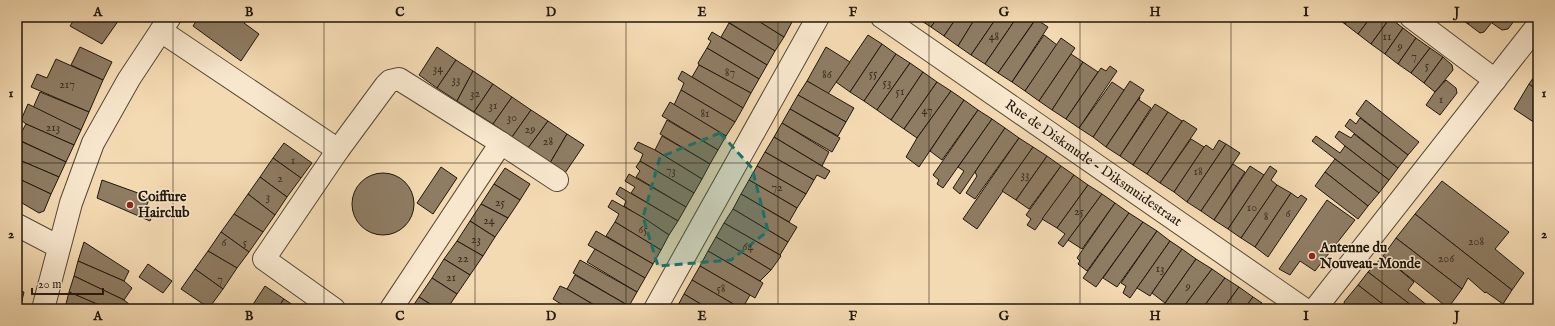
<svg xmlns="http://www.w3.org/2000/svg" width="1555" height="326" font-family="'IM FELL English',serif">
	<style>
		.building { fill: #8e7c63; stroke: #20170d }
		.lines { fill: none; stroke-linecap: round; stroke-linejoin: round }
		.minor-casing { stroke: #554836; stroke-width: 24 }
		.minor { stroke: #f8e7cd; stroke-width: 22 }
		.marked { fill: #0f766e; fill-opacity: 0.2; stroke: #0f766e; stroke-width: 3; stroke-dasharray: 8 5; stroke-linejoin: round }
		.grid { fill: none; stroke: #20170d; stroke-width: 1; stroke-opacity: 0.55 }
		.poi-dot { fill: #8f2418; stroke: #f8e7cd; stroke-width: 1.5 }
		.labels { text-anchor: middle; dominant-baseline: central; stroke-width: 3; stroke-linejoin: round; paint-order: stroke }
		.number-label { font-size: 12px; fill: #3c3022 }
		.street-label { font-size: 14px; fill: #20170d; stroke: #f8e7cd }
		.poi-label { font-size: 14px; font-weight: bold; fill: #20170d; stroke: #f8e7cd; text-anchor: start }
		.neatline { fill: none; stroke: #20170d; stroke-width: 1.5 }
		.grid-label { font-size: 13px; text-anchor: middle; font-weight: bold; fill: #20170d }
	</style>
	<rect width="100%" height="100%" fill="#f4dab2"/>
	<filter id="stains"><feTurbulence type="fractalNoise" baseFrequency=".005" numOctaves="4"/><feColorMatrix values="0 0 0 0 .2 0 0 0 0 .09 0 0 0 0 .02 0 0 0 .5 -.17"/></filter>
	<radialGradient id="worn" r=".72"><stop offset=".6" stop-color="#630" stop-opacity="0"/><stop offset="1" stop-color="#630" stop-opacity=".3"/></radialGradient>
	<g class="building">
		<polygon points="76,17 121,17 102,44 70,26"/>
		<polygon points="199,17 248,17 244,23 259,34 241,61 193,26"/>
		<polygon points="720,17 752,17 784,37 775,51"/>
		<polygon points="752,17 782,17 792,22 784,37"/>
		<polygon points="782,17 795,17 792,22"/>
		<polygon points="918,17 938,17 931,27 917,18"/>
		<polygon points="938,17 957,17 944,36 931,27"/>
		<polygon points="957,17 976,17 958,46 944,36"/>
		<polygon points="976,17 997,17 971,55 958,46"/>
		<polygon points="997,17 1017,17 985,64 971,55"/>
		<polygon points="1017,17 1037,17 998,73 985,64"/>
		<polygon points="1335,17 1350,17 1345,24"/>
		<polygon points="1350,17 1371,17 1358,34 1345,24"/>
		<polygon points="1371,17 1388,17 1390,18 1371,44 1358,34"/>
		<polygon points="1458,17 1473,17 1468,24"/>
		<polygon points="1473,17 1496,17 1484,32 1480,33 1468,24"/>
		<polygon points="1496,17 1517,17 1508,29 1502,30 1492,23"/>
		<polygon points="1390,18 1403,28 1385,54 1371,44"/>
		<polygon points="1036,19 1048,27 1012,82 998,73"/>
		<polygon points="729,23 775,51 767,65 721,37"/>
		<polygon points="1403,28 1416,38 1398,64 1385,54"/>
		<polygon points="712,32 767,65 759,79 707,48 711,41 708,39"/>
		<polygon points="868,35 882,44 850,92 836,82"/>
		<polygon points="1044,35 1057,45 1025,91 1012,82"/>
		<polygon points="1061,38 1075,48 1039,101 1025,91"/>
		<polygon points="1416,38 1430,48 1411,73 1398,64"/>
		<polygon points="882,44 896,54 864,101 850,92"/>
		<polygon points="80,47 112,62 103,80 71,65"/>
		<polygon points="437,47 456,60 437,88 419,75"/>
		<polygon points="826,47 850,62 828,94 807,81"/>
		<polygon points="707,48 759,79 751,93 699,65 698,63"/>
		<polygon points="1430,48 1443,57 1424,83 1411,73"/>
		<polygon points="896,54 910,63 877,110 864,101"/>
		<polygon points="1071,54 1083,62 1052,110 1039,101"/>
		<polygon points="1443,57 1452,65 1453,70 1435,92 1424,83"/>
		<polygon points="56,59 103,80 89,112 31,87 37,74 47,78"/>
		<polygon points="456,60 473,71 457,101 437,88"/>
		<polygon points="1083,62 1098,72 1066,119 1052,110"/>
		<polygon points="910,63 923,72 891,120 877,110"/>
		<polygon points="699,65 751,93 743,108 692,77"/>
		<polygon points="1110,66 1117,71 1079,128 1066,119 1101,68 1106,71"/>
		<polygon points="473,71 493,84 474,112 457,101"/>
		<polygon points="682,71 743,108 735,122 681,90 684,83 678,79"/>
		<polygon points="1538,71 1538,91 1529,84"/>
		<polygon points="923,72 937,82 904,129 891,120"/>
		<polygon points="1446,80 1456,88 1457,93 1440,115 1426,105 1435,92"/>
		<polygon points="807,81 854,108 846,122 798,95"/>
		<polygon points="1130,81 1144,90 1106,147 1093,137"/>
		<polygon points="937,82 951,91 917,138 904,129"/>
		<polygon points="1112,82 1124,90 1093,137 1079,128"/>
		<polygon points="493,84 512,97 493,124 474,112"/>
		<polygon points="1529,84 1538,91 1538,125 1514,109"/>
		<polygon points="681,90 735,122 726,136 674,105"/>
		<polygon points="951,91 964,100 919,167 906,157 917,138"/>
		<polygon points="40,92 89,112 81,130 33,108"/>
		<polygon points="798,95 846,122 838,136 790,109"/>
		<polygon points="512,97 531,110 512,137 493,124"/>
		<polygon points="1140,97 1139,100 1151,108 1120,156 1106,147"/>
		<polygon points="964,100 978,110 942,160 930,151"/>
		<polygon points="1366,100 1419,142 1408,155 1356,114"/>
		<polygon points="670,102 726,136 718,150 662,116"/>
		<polygon points="28,104 81,130 74,145 26,124 21,120"/>
		<polygon points="1155,104 1168,112 1133,165 1120,156"/>
		<polygon points="790,109 840,138 832,152 782,123"/>
		<polygon points="531,110 548,121 528,148 512,137"/>
		<polygon points="978,110 992,119 943,188 937,184 939,180 933,175"/>
		<polygon points="1168,112 1182,121 1147,174 1133,165"/>
		<polygon points="1360,118 1408,155 1398,168 1345,126 1350,119 1356,124"/>
		<polygon points="992,119 1005,128 960,194 953,188 964,171 958,167"/>
		<polygon points="667,120 718,150 710,164 660,134"/>
		<polygon points="1183,120 1197,129 1160,183 1147,174"/>
		<polygon points="548,121 567,134 550,163 528,148"/>
		<polygon points="782,123 829,152 822,166 774,137"/>
		<polygon points="26,124 74,145 66,162 17,139 18,128 22,131"/>
		<polygon points="1005,128 1019,138 975,199 966,193 977,176 975,172"/>
		<polygon points="1339,131 1351,138 1354,134 1398,168 1389,180 1345,146 1335,137"/>
		<polygon points="567,134 584,145 565,173 550,163"/>
		<polygon points="662,136 710,164 702,179 655,150"/>
		<polygon points="1316,136 1340,153 1345,146 1389,180 1379,193 1312,141"/>
		<polygon points="774,137 830,171 825,179 817,175 814,180 765,152"/>
		<polygon points="1019,138 1033,147 977,229 963,219"/>
		<polygon points="1191,139 1204,147 1174,192 1160,183"/>
		<polygon points="18,140 66,162 59,177 17,159 17,142"/>
		<polygon points="1219,140 1226,144 1187,202 1174,192 1204,147 1206,145 1213,150"/>
		<polygon points="638,142 655,150 702,179 694,193 640,161 643,154 634,149"/>
		<polygon points="284,143 312,163 301,178 273,158"/>
		<polygon points="1226,144 1240,153 1201,211 1187,202"/>
		<polygon points="1033,147 1047,156 1016,200 1002,191"/>
		<polygon points="765,152 814,180 806,194 757,166"/>
		<polygon points="1047,156 1061,166 1029,209 1016,200"/>
		<polygon points="273,158 301,178 287,197 260,177"/>
		<polygon points="17,159 59,177 51,194 17,178"/>
		<polygon points="1335,159 1379,193 1368,206 1325,172"/>
		<polygon points="640,161 694,193 686,207 636,177 640,171 636,167"/>
		<polygon points="1233,164 1245,172 1214,220 1201,211"/>
		<polygon points="757,166 806,194 797,208 749,180"/>
		<polygon points="1061,166 1074,175 1035,230 1027,225 1031,219 1026,215"/>
		<polygon points="1250,166 1264,175 1228,229 1214,220"/>
		<polygon points="1270,166 1277,171 1271,180 1277,185 1241,238 1228,229"/>
		<polygon points="441,167 457,178 433,214 417,203"/>
		<polygon points="505,168 530,184 520,200 494,184"/>
		<polygon points="1325,172 1368,206 1358,219 1315,186"/>
		<circle cx="383" cy="204" r="31"/>
		<polygon points="629,174 686,207 678,221 631,193 635,187 625,181"/>
		<polygon points="1074,175 1088,185 1057,228 1042,219"/>
		<polygon points="260,177 287,197 275,215 248,194"/>
		<polygon points="17,178 51,194 44,211 39,213 17,200"/>
		<polygon points="102,180 138,193 149,200 144,211 152,216 150,221 97,198"/>
		<polygon points="749,180 797,208 789,222 741,194"/>
		<polygon points="1442,181 1509,232 1495,249 1524,273 1512,290 1415,214"/>
		<polygon points="494,184 520,200 508,218 481,204"/>
		<polygon points="1088,185 1102,194 1063,247 1058,243 1065,234 1057,228"/>
		<polygon points="1277,185 1291,193 1255,247 1241,238"/>
		<polygon points="620,187 678,221 669,235 624,206 626,201 616,194"/>
		<polygon points="1291,193 1298,198 1301,195 1307,199 1268,257 1255,247"/>
		<polygon points="248,194 275,215 263,232 234,214"/>
		<polygon points="741,194 797,227 788,242 733,209"/>
		<polygon points="1102,194 1115,203 1082,249 1068,240"/>
		<polygon points="612,200 644,218 669,235 661,250 615,222 619,214 608,207"/>
		<polygon points="1327,200 1355,220 1315,271 1300,261 1290,275 1279,269"/>
		<polygon points="1115,203 1129,213 1087,271 1078,264 1080,261 1077,258"/>
		<polygon points="481,204 508,218 495,237 470,221"/>
		<polygon points="733,209 788,242 780,255 724,223"/>
		<polygon points="1129,213 1143,222 1096,287 1083,278"/>
		<polygon points="234,214 263,232 249,252 221,232"/>
		<polygon points="1415,214 1512,290 1503,304 1486,292 1485,293 1468,278 1462,289 1396,238"/>
		<polygon points="470,221 495,237 483,256 457,241"/>
		<polygon points="615,222 661,250 653,264 606,236"/>
		<polygon points="1143,222 1157,231 1117,287 1103,278"/>
		<polygon points="724,223 780,255 781,256 771,270 716,237"/>
		<polygon points="596,231 653,264 645,278 588,245"/>
		<polygon points="1157,231 1170,241 1130,298 1123,293 1126,286 1121,283"/>
		<polygon points="221,232 249,252 237,268 208,251"/>
		<polygon points="716,237 771,270 760,281 708,251"/>
		<polygon points="1396,238 1462,289 1448,308 1383,256"/>
		<polygon points="457,241 483,256 470,275 444,259"/>
		<polygon points="1170,241 1182,249 1150,296 1137,288"/>
		<polygon points="84,242 129,271 124,281 78,261"/>
		<polygon points="595,249 645,278 637,292 587,262"/>
		<polygon points="1182,249 1196,259 1165,303 1152,293"/>
		<polygon points="208,251 237,268 223,289 195,269"/>
		<polygon points="708,251 763,283 755,298 700,266"/>
		<polygon points="1383,256 1414,282 1408,290 1432,309 1416,309 1368,272"/>
		<polygon points="444,259 470,275 457,294 432,278"/>
		<polygon points="1196,259 1212,269 1182,309 1161,309"/>
		<polygon points="580,260 637,292 629,306 573,273"/>
		<polygon points="78,261 124,281 132,288 124,300 74,276"/>
		<polygon points="148,264 172,281 163,293 139,277"/>
		<polygon points="700,266 750,295 742,309 692,280"/>
		<polygon points="195,269 223,289 209,308 181,289"/>
		<polygon points="1212,269 1225,278 1202,309 1182,309"/>
		<polygon points="1368,272 1416,309 1389,309 1358,285"/>
		<polygon points="575,275 629,306 627,309 601,309 567,289"/>
		<polygon points="74,276 124,300 135,309 108,309 69,292"/>
		<polygon points="432,278 457,294 447,309 438,309 419,297"/>
		<polygon points="1225,278 1239,287 1223,309 1202,309"/>
		<polygon points="692,280 742,309 709,309 684,294"/>
		<polygon points="1358,285 1389,309 1346,309 1344,302"/>
		<polygon points="265,286 284,299 277,309 250,309"/>
		<polygon points="560,286 567,289 601,309 569,309 553,299"/>
		<polygon points="1239,287 1253,297 1244,309 1223,309"/>
		<polygon points="17,290 24,292 20,309 17,309"/>
		<polygon points="69,292 97,304 108,309 68,309 65,308"/>
		<polygon points="684,294 709,309 676,309"/>
		<polygon points="419,297 438,309 411,309"/>
		<polygon points="1253,297 1262,303 1262,309 1244,309"/>
		<polygon points="284,299 299,309 277,309"/>
	</g>
	<g class="lines">
		<g class="minor-casing">
			<g id="minor">
				<path id="s1" d="M 882,17 L 1304,309"/>
				<polyline points="1411,17 1495,80"/>
				<polyline points="161,31 338,150"/>
				<polyline points="501,143 557,180"/>
				<polyline points="17,225 59,247"/>
				<polyline points="43,309 71,203 93,143 129,79 170,17"/>
				<polyline points="334,309 264,259 338,150 386,85 390,81 399,79 501,143 391,309"/>
				<polyline points="655,309 818,17"/>
				<polyline points="1315,309 1538,25"/>
			</g>
		</g>
		<use href="#minor" class="minor"/>
	</g>
	<path class="marked" d="M 720,133 L 752,168 L 768,231 L 731,260 L 658,266 L 643,217 L 660,157 Z"/>
	<path class="grid" d="M 173,17 L 173,309M 324,17 L 324,309M 475,17 L 475,309M 626,17 L 626,309M 778,17 L 778,309M 929,17 L 929,309M 1080,17 L 1080,309M 1231,17 L 1231,309M 1382,17 L 1382,309M 17,163 L 1538,163"/>
	<g class="poi-dot">
		<circle cx="130" cy="205" r="4"/>
		<circle cx="1312" cy="256" r="4"/>
	</g>
	<g class="labels">
		<g class="number-label">
			<text x="994" y="36">48</text>
			<text x="1387" y="36">11</text>
			<text x="1400" y="46">9</text>
			<text x="1414" y="56">7</text>
			<text x="1427" y="65">5</text>
			<text x="438" y="68">34</text>
			<text x="730" y="72">87</text>
			<text x="873" y="73">55</text>
			<text x="827" y="74">86</text>
			<text x="456" y="79">33</text>
			<text x="887" y="82">53</text>
			<text x="67" y="84">217</text>
			<text x="900" y="91">51</text>
			<text x="475" y="93">32</text>
			<text x="1441" y="99">1</text>
			<text x="493" y="105">31</text>
			<text x="927" y="110">47</text>
			<text x="705" y="113">81</text>
			<text x="512" y="117">30</text>
			<text x="53" y="127">213</text>
			<text x="530" y="129">29</text>
			<text x="548" y="141">28</text>
			<text x="293" y="160">1</text>
			<text x="671" y="170">73</text>
			<text x="1198" y="171">18</text>
			<text x="1025" y="174">33</text>
			<text x="280" y="178">2</text>
			<text x="777" y="187">72</text>
			<text x="268" y="196">3</text>
			<text x="500" y="202">25</text>
			<text x="1252" y="207">10</text>
			<text x="1079" y="211">25</text>
			<text x="1288" y="213">6</text>
			<text x="1266" y="216">8</text>
			<text x="489" y="220">24</text>
			<text x="643" y="229">65</text>
			<text x="476" y="239">23</text>
			<text x="1476" y="241">208</text>
			<text x="224" y="242">6</text>
			<text x="245" y="242">5</text>
			<text x="748" y="246">64</text>
			<text x="463" y="258">22</text>
			<text x="1446" y="258">206</text>
			<text x="1160" y="268">13</text>
			<text x="451" y="277">21</text>
			<text x="220" y="279">7</text>
			<text x="1188" y="286">9</text>
			<text x="721" y="288">58</text>
		</g>
		<g class="street-label">
			<text stroke="none"><textPath href="#s1" startOffset="257">Rue de Diskmude - Diksmuidestraat</textPath></text>
		</g>
		<g class="poi-label">
			<text x="138" y="197">Coiffure<tspan x="138" dy="16">Hairclub</tspan></text>
			<text x="1320" y="248">Antenne du<tspan x="1320" dy="16">Nouveau-Monde</tspan></text>
		</g>
	</g>
	<rect width="1555" height="326" fill="none" stroke="#f4dab2" stroke-width="44"/>
	<path d="M32 288v6h71v-6" fill="none" stroke="#20170d" stroke-width="2"/>
	<text x="38" y="288" font-size="12" fill="#20170d" stroke="#f8e7cd" stroke-width="3" paint-order="stroke">20 m</text>
	<rect x="22" y="22" width="1511" height="282" class="neatline"/>
	<g class="grid-label">
		<text x="98" y="16">A</text>
		<text x="249" y="16">B</text>
		<text x="400" y="16">C</text>
		<text x="551" y="16">D</text>
		<text x="702" y="16">E</text>
		<text x="853" y="16">F</text>
		<text x="1004" y="16">G</text>
		<text x="1155" y="16">H</text>
		<text x="1306" y="16">I</text>
		<text x="1457" y="16">J</text>
		<text x="11" y="97">1</text>
		<text x="1544" y="97">1</text>
		<text x="11" y="238">2</text>
		<text x="1544" y="238">2</text>
		<text x="98" y="320">A</text>
		<text x="249" y="320">B</text>
		<text x="400" y="320">C</text>
		<text x="551" y="320">D</text>
		<text x="702" y="320">E</text>
		<text x="853" y="320">F</text>
		<text x="1004" y="320">G</text>
		<text x="1155" y="320">H</text>
		<text x="1306" y="320">I</text>
		<text x="1457" y="320">J</text>
	</g>
	<rect width="100%" height="100%" filter="url(#stains)"/>
	<rect width="100%" height="100%" fill="url(#worn)"/>
</svg>
